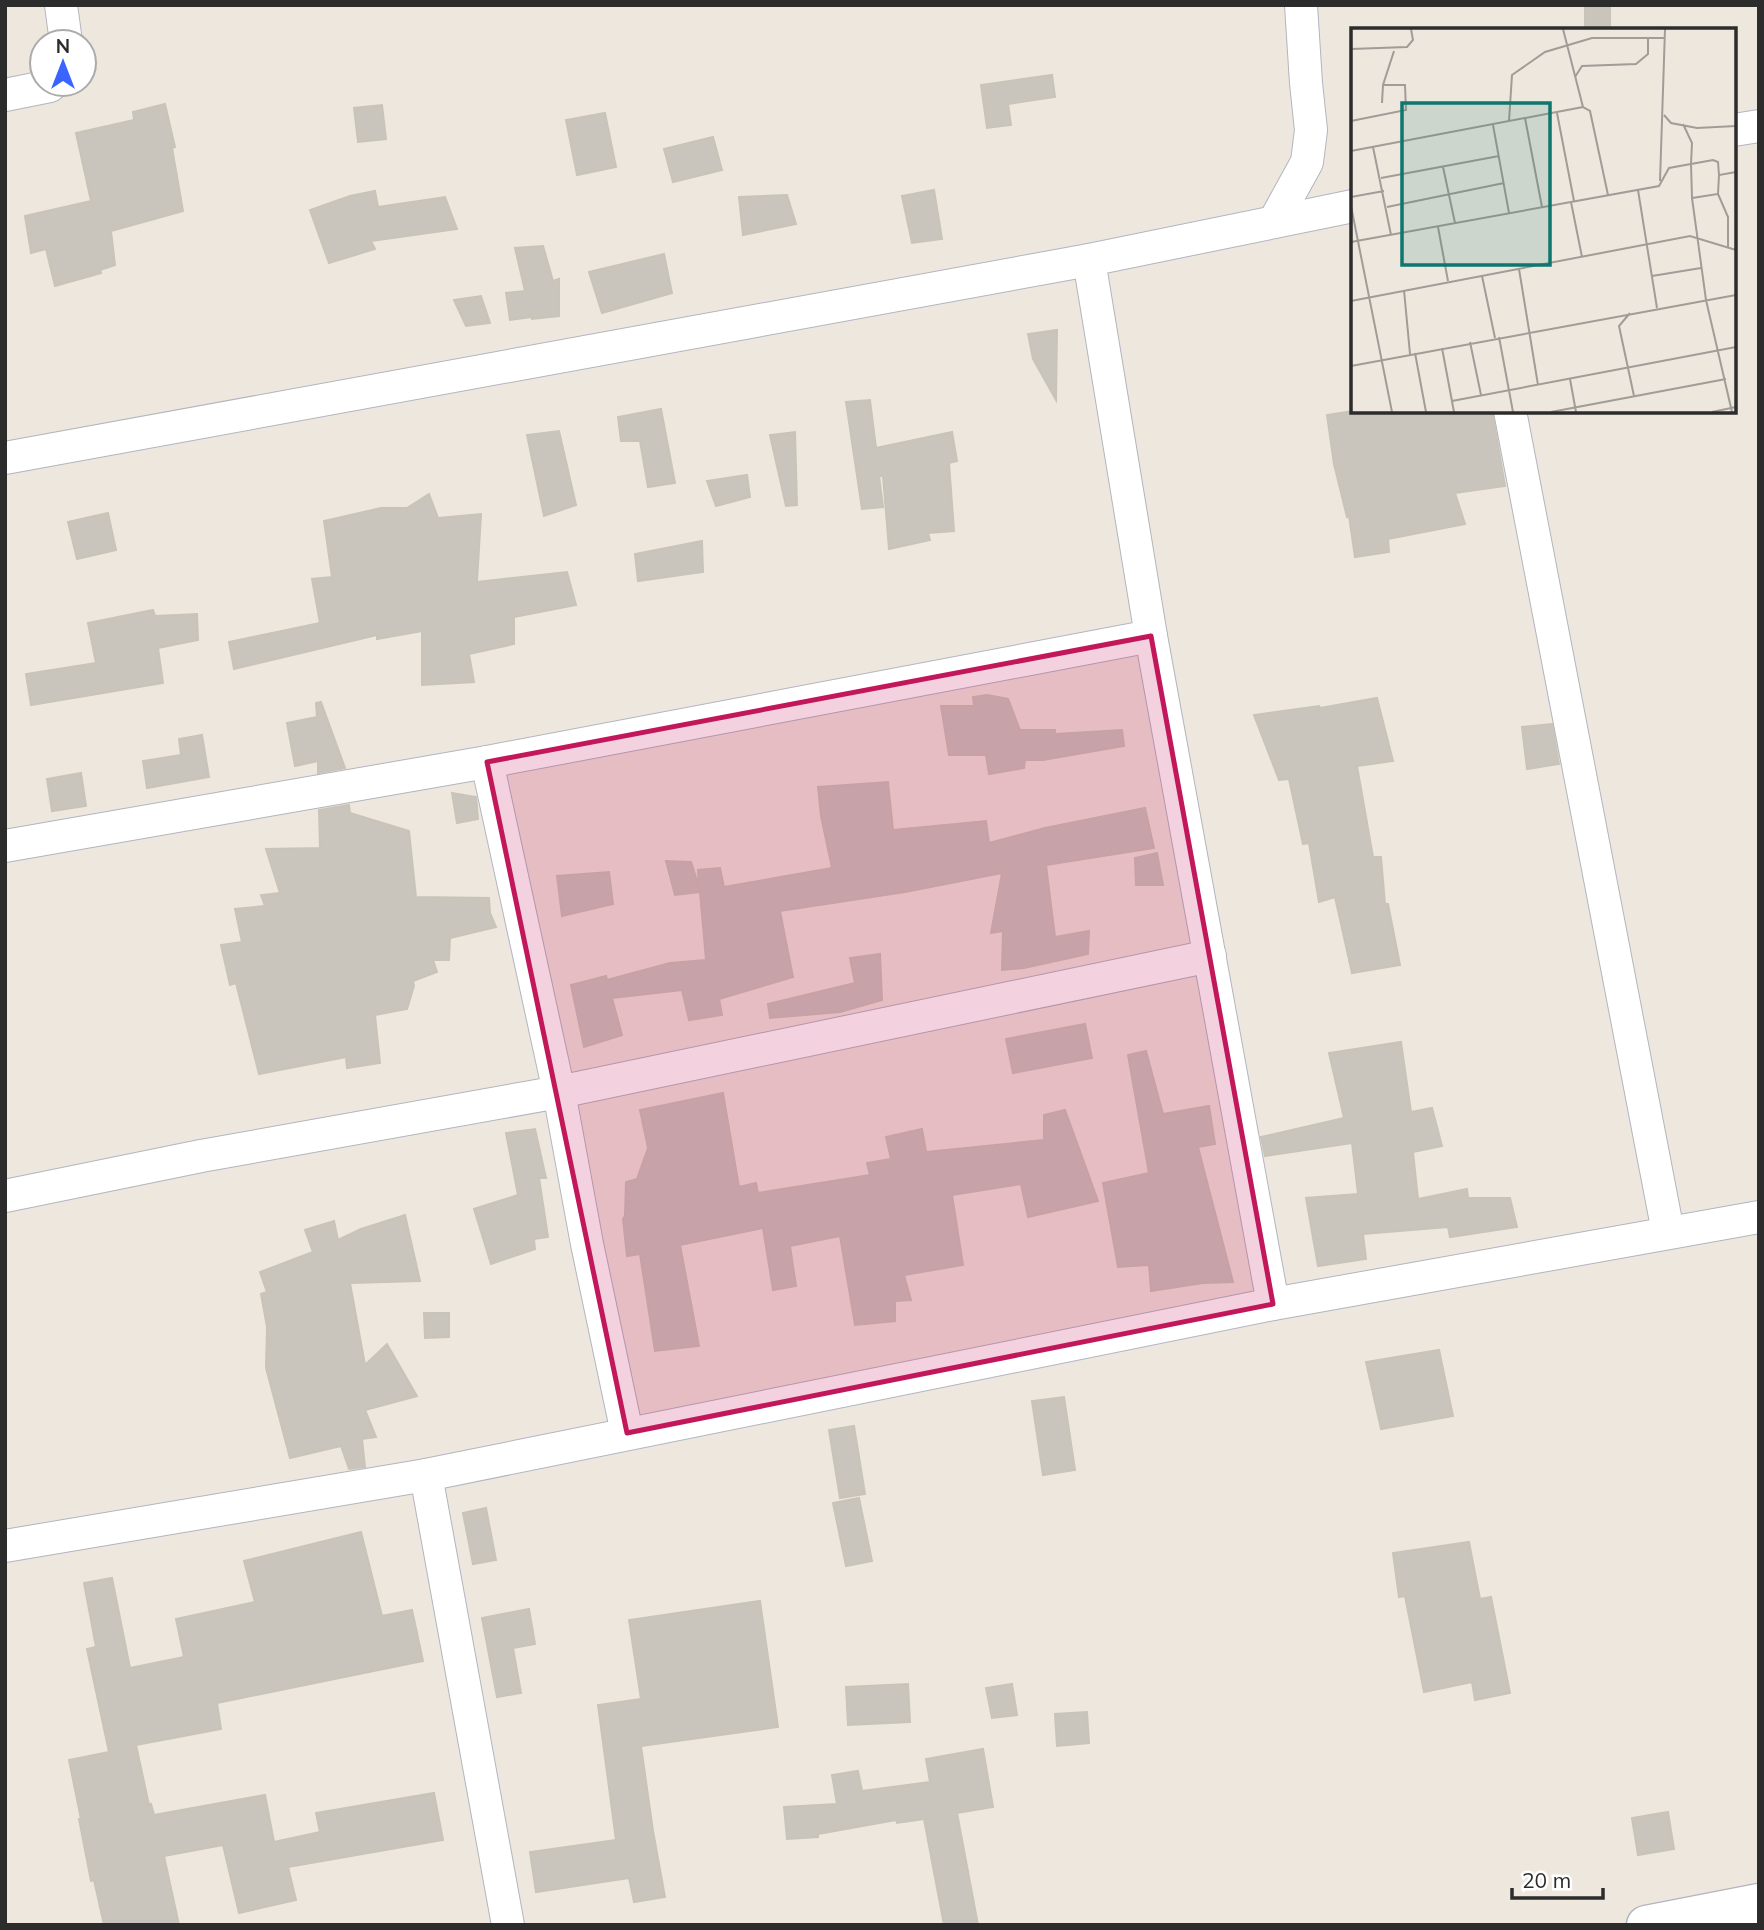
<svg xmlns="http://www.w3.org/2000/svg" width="1764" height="1930" font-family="Mulish,sans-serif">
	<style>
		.building { fill: #c9c5bc; stroke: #cac3b7; stroke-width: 2 }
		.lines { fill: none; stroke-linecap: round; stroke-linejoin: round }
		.minor-casing { stroke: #b2b5c0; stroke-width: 34 }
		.secondary-casing { stroke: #b2b5c0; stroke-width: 41 }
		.minor { stroke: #fff; stroke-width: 32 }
		.secondary { stroke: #fff; stroke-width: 38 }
		.marked { fill: #c2185b; fill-opacity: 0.2; stroke: #c2185b; stroke-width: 5; stroke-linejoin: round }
		.inset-road { fill: none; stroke: #a09c97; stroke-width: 2 }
		.view { fill: #0f766e; fill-opacity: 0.15; stroke: #0f766e; stroke-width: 3.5 }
		.inset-edge { fill: none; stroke: #2c2c2c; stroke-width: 3.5 }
	</style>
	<rect width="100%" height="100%" fill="#eee7de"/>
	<g class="building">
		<rect x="1585" y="5" width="25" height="25"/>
		<polygon points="1052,75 1055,97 1008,104 1011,125 987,128 981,85"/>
		<polygon points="165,104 175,147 172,148 183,211 111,231 115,265 100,270 101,273 55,286 46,249 31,253 25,216 91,201 76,133 134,120 133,112"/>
		<polygon points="382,105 386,139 358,142 354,108"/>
		<polygon points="605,113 616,167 577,175 566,120"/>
		<polygon points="713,137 722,170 673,182 664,149"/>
		<polygon points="934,190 942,239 912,243 902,196"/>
		<polygon points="375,191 378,207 445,197 457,229 371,241 375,249 329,263 310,210 350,196"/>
		<polygon points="787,195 796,224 743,235 739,197"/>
		<polygon points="543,246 553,281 559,279 559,316 532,319 532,317 510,320 506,293 525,291 515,248"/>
		<polygon points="664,254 672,293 602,313 589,272"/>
		<polygon points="481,296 490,323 466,326 454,300"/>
		<polygon points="1057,330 1056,400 1033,359 1028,334"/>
		<polygon points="870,400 876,448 952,432 957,461 949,463 954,531 928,533 930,540 889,549 883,476 879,476 883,507 862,509 846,402"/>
		<polygon points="661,409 675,483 648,487 640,441 621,441 618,417"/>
		<polygon points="1353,411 1492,411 1505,486 1455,493 1465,524 1388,539 1389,552 1355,557 1349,516 1347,517 1334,464 1327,415"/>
		<polygon points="559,431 576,505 544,516 527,435"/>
		<polygon points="795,432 797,505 786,506 770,435"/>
		<polygon points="747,475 750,497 716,506 707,481"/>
		<polygon points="429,494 438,518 481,514 477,582 567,572 576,605 514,617 514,644 469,654 474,682 422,685 422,631 377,639 377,635 234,669 229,642 320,623 312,579 332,577 324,521 381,508 407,508"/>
		<polygon points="108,513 116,550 77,559 68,522"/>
		<polygon points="702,541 703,572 638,581 635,554"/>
		<polygon points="153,610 155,616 197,614 198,640 158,648 163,683 31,705 26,674 96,663 88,623"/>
		<polygon points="987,695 1008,699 1020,730 1055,730 1055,734 1122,730 1124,746 1043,760 1025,760 1024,768 989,774 986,755 949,755 941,706 974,706 973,697"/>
		<polygon points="1377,698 1393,761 1357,766 1373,857 1381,857 1385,904 1388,904 1400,965 1352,973 1335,897 1319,902 1309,843 1303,844 1289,779 1279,780 1254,715 1319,706 1320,708"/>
		<polygon points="321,702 345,768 318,773 318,761 295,766 287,723 317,717 316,703"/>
		<polygon points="1552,724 1559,764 1527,769 1522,727"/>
		<polygon points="202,735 209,777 147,788 143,761 181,755 179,739"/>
		<polygon points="81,773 86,806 52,811 47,779"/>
		<polygon points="888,782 893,830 986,821 989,843 1045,828 1145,808 1154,848 1046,865 1055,937 1089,931 1088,954 1024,968 1002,970 1003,931 991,933 1002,873 905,892 780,911 793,977 719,999 722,1015 689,1020 682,990 612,998 622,1035 584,1047 571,985 606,976 607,980 670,963 706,960 700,892 675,895 666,861 691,862 699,887 698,870 720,868 724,887 832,868 821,816 818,787"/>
		<polygon points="452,793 476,797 478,819 457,823"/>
		<polygon points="349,805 350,813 409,831 416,897 489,898 490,913 496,927 450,938 449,960 433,960 437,972 413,981 414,986 407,1009 375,1015 380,1063 347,1068 346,1057 259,1074 236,983 230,985 221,945 242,942 235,909 265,906 261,895 280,893 266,849 320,848 319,810"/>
		<polygon points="1157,853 1163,885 1136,885 1135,858"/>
		<polygon points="609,872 613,904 562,916 557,876"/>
		<polygon points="880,954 882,1000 840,1012 770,1018 768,1004 855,983 850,958"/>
		<polygon points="1085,1024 1092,1058 1013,1073 1006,1039"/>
		<polygon points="1401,1042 1411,1112 1432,1108 1442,1146 1413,1152 1418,1199 1467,1189 1468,1198 1510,1198 1517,1227 1450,1237 1448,1227 1363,1234 1366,1259 1318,1266 1306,1198 1358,1194 1352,1143 1265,1156 1261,1137 1344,1118 1329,1053"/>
		<polygon points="1146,1051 1163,1114 1209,1106 1215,1144 1198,1147 1233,1282 1203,1283 1151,1291 1149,1265 1118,1267 1103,1183 1149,1173 1128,1055"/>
		<polygon points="723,1093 739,1187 756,1183 758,1193 870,1175 867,1163 891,1159 886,1137 922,1129 926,1152 1044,1140 1044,1115 1065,1110 1098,1201 1028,1217 1021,1184 952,1195 963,1265 904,1275 911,1300 895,1301 895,1321 855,1325 840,1236 790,1246 796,1286 773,1290 763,1228 680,1245 699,1346 655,1351 640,1254 627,1256 623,1219 625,1216 626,1182 637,1179 648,1148 640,1110"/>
		<polygon points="535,1129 546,1178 539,1178 548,1237 534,1239 535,1249 491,1264 474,1209 518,1195 506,1133"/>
		<polygon points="405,1215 420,1281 350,1283 365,1365 387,1344 417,1396 365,1410 376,1437 362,1439 365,1467 349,1469 341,1446 290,1458 266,1368 267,1327 261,1294 267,1292 260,1272 313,1252 305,1230 334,1221 338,1240 361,1229"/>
		<polygon points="424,1313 449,1313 449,1337 425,1338"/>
		<polygon points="1439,1350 1453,1416 1381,1429 1366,1362"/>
		<polygon points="1064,1397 1075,1470 1043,1475 1032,1401"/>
		<polygon points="854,1426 865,1494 840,1498 829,1430"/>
		<polygon points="859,1498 872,1561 846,1566 833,1503"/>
		<polygon points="486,1508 496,1560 473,1564 463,1513"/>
		<polygon points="361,1532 382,1616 412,1610 423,1661 217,1703 221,1729 136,1745 149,1805 151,1804 154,1815 265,1795 274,1842 320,1832 316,1813 434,1793 443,1840 288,1867 296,1900 239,1913 223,1845 164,1856 179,1925 104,1925 94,1880 91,1881 79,1819 81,1819 69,1760 109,1752 87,1649 96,1647 84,1583 112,1578 130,1668 184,1657 176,1619 255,1602 244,1561"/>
		<polygon points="1469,1542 1480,1599 1491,1597 1510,1693 1475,1700 1472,1682 1424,1692 1405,1596 1399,1597 1393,1553"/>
		<polygon points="760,1601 778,1727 641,1746 653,1831 665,1897 634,1902 629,1878 536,1892 530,1852 616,1840 598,1705 641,1699 629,1620"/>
		<polygon points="529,1609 535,1644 513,1648 521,1693 497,1697 482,1618"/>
		<polygon points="908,1684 910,1722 848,1725 846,1687"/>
		<polygon points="1012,1684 1017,1715 992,1718 986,1688"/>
		<polygon points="1087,1712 1089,1743 1057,1746 1055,1714"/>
		<polygon points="983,1749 993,1807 957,1813 978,1925 944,1925 924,1819 897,1823 896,1820 818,1834 818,1837 787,1839 784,1807 837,1804 832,1775 858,1771 862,1791 930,1782 926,1759"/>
		<polygon points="1668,1812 1674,1849 1638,1855 1632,1818"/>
	</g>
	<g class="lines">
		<g class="minor-casing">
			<g id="minor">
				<polyline points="61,5 66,42"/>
				<polyline points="5,95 50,86 52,84"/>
				<polyline points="1734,130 1759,126"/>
				<polyline points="1274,222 1307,162 1311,130 1306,83 1301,5"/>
				<polyline points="1089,260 1151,636 1273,1304"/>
				<polyline points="1510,411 1668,1232"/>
				<polyline points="5,458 1089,260 1353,206"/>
				<polyline points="487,762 559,1092 587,1244 627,1433"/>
				<polyline points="5,846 487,762 1151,636"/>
				<polyline points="5,1196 201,1156 559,1092 1210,956"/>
				<polyline points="426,1475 508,1925"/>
				<polyline points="5,1546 426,1475 1273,1304 1759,1217"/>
			</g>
		</g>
		<g class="secondary-casing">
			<polyline id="secondary" points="1646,1925 1759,1903"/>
		</g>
		<use href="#minor" class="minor"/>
		<use href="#secondary" class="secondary"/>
	</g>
	<path class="marked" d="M 1151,636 L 1273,1304 L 627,1433 L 487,762 Z"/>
	<g transform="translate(1351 28)">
		<rect width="385" height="385" fill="#eee7de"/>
		<path class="inset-road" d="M 212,1 L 232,79 L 239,83 L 257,167M 0,21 L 56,19 L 62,12 L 60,1M 224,49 L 231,38 L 285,36 L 297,26 L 297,10M 31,75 L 32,57 L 43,23M 206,85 L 223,173M 313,87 L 320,95 L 346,100 L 385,98M 174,90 L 191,179M 0,93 L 55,82 L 54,57 L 32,57M 158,93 L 161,47 L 194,24 L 241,10 L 314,10M 332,96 L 341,115 L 340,136 L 362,132 L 367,134 L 368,147M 142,97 L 158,185M 22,119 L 40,207M 0,123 L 232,79M 92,139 L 104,195M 30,150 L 148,128M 309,153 L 314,1M 287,162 L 306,280M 367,166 L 377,189 L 377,219M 0,169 L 33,163M 341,170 L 355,272 L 381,384M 220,174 L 231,229M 0,178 L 41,384M 36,179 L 153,155M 87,199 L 97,253M 0,214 L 308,158 L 318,140 L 340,136 L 341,170 L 367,166 L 368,147 L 385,144M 168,241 L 187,357M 131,248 L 144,310M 301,248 L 350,240M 53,262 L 59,326M 0,273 L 339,208 L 385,222M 279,285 L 268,298 L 283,368M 148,309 L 162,384M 119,314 L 130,367M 91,320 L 103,384M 64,325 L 75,384M 0,338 L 385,267M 219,351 L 225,384M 101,373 L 385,319M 200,384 L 375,351M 361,384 L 385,379"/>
		<path class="view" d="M 51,75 L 199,75 L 199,237 L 51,237 Z"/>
		<rect width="385" height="385" class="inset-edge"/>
	</g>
	<rect width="1764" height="1930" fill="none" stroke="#2c2c2c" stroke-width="14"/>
	<g transform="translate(63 63)"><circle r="33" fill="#ffffff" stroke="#ababab" stroke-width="2"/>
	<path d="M0-5L12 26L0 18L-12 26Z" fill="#3a64ff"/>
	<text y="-10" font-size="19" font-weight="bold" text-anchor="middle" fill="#2c2c2c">N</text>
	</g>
	<path d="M1512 1888v10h91v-10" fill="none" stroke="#2c2c2c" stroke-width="3.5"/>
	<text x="1522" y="1888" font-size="21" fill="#2c2c2c" stroke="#ffffff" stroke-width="5" paint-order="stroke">20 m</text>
</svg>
